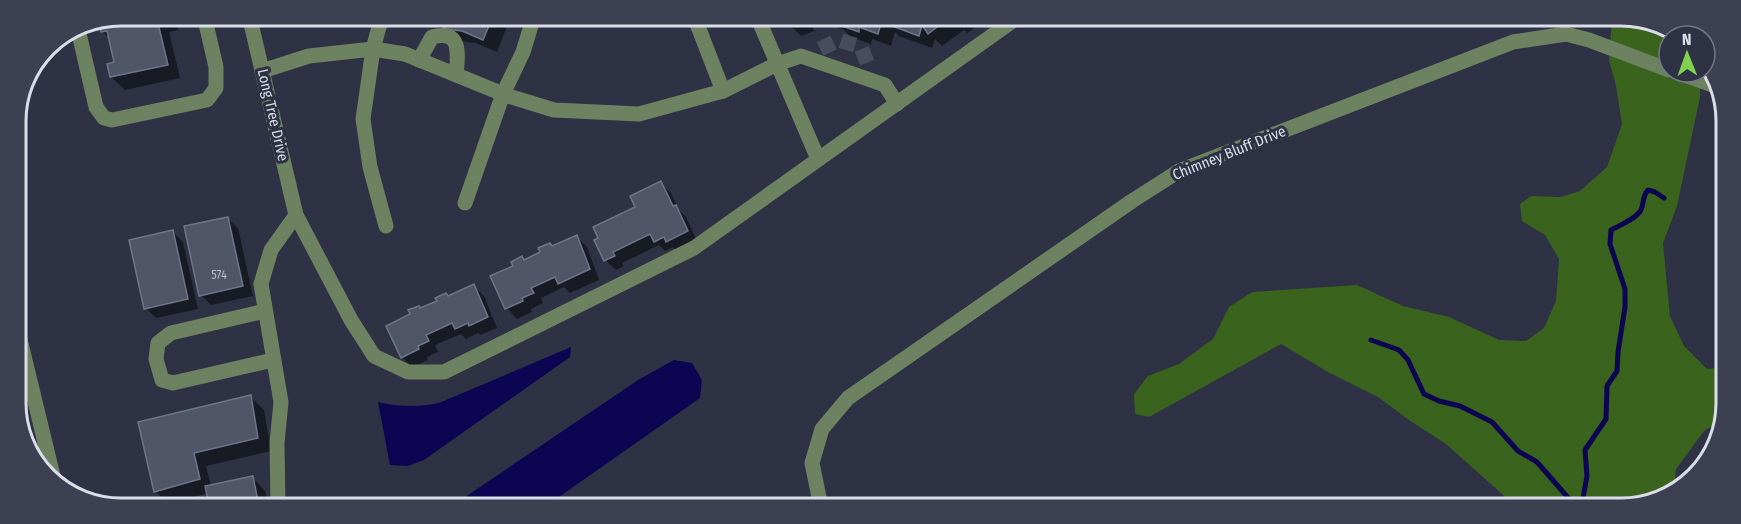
<svg xmlns="http://www.w3.org/2000/svg" width="1741" height="524" font-family="'Fira Sans Condensed',sans-serif">
	<style>
		.green { fill: #3a631e }
		.water { fill: #0d0552 }
		.shadow { fill: #0007 }
		.lines { fill: none; stroke-linecap: round; stroke-linejoin: round }
		.stream { stroke: #0d0552; stroke-width: 5 }
		.building { fill: #505568; stroke: #6f7589; stroke-width: 1.5 }
		.minor-tunnel { stroke: #484c5d; stroke-width: 15; stroke-dasharray: 15 8; stroke-linecap: butt }
		.minor { stroke: #6c8260; stroke-width: 15 }
		.labels { text-anchor: middle; dominant-baseline: central; stroke-width: 6; stroke-linejoin: round; paint-order: stroke }
		.number-label { font-size: 12px; fill: #b8bcc9 }
		.street-label { font-size: 15px; fill: #dbdee9; stroke: #2e3244 }
		.rim { fill: none; stroke: #dbdee9; stroke-width: 3 }
	</style>
	<rect width="100%" height="100%" fill="#2e3244"/>
	<polygon class="green" points="1612,18 1648,19 1676,36 1669,36 1669,72 1700,72 1700,97 1677,206 1663,243 1670,316 1684,346 1707,369 1723,367 1723,420 1704,431 1676,469 1674,490 1627,509 1513,509 1511,502 1446,444 1409,420 1378,397 1328,372 1281,344 1149,417 1135,414 1134,394 1148,376 1179,364 1213,339 1229,307 1252,292 1357,285 1403,306 1449,317 1499,340 1526,341 1544,328 1556,301 1559,259 1545,235 1522,221 1520,204 1531,196 1561,197 1580,191 1607,167 1622,124 1616,86 1609,60"/>
	<g class="water">
		<path d="M 571,347 L 570,357 L 424,460 L 408,466 L 390,465 L 378,402 C 398,407 419,407 439,403 Z"/>
		<polygon points="674,360 692,363 702,380 700,398 546,506 452,506 638,380"/>
	</g>
	<g class="shadow">
		<polygon points="120,15 175,15 178,30 169,32 180,78 125,90 111,77 116,63 110,39 102,31"/>
		<polygon points="417,16 511,16 497,52 476,43 461,41 449,32 421,20"/>
		<polygon points="785,17 990,17 967,33 964,30 942,46 935,39 932,48 899,36 895,32 891,46 872,39 871,44 851,37 844,30 836,27 828,19 812,26 814,31 801,36 788,23"/>
		<polygon points="660,183 671,193 679,210 686,217 697,241 677,251 673,247 665,251 659,245 622,263 624,266 616,270 605,260 637,207"/>
		<polygon points="227,218 238,228 253,296 211,305 201,295"/>
		<polygon points="172,231 183,242 198,309 156,318 146,308"/>
		<polygon points="576,236 587,247 599,280 570,293 564,287 541,298 543,303 531,309 532,312 517,319 507,308 492,277"/>
		<polygon points="474,286 484,296 497,328 480,335 478,333 466,339 461,334 435,345 438,352 427,357 428,360 412,367 402,357 421,310"/>
		<polygon points="251,397 264,410 271,451 206,466 211,486 252,477 265,491 269,506 211,506 208,493 169,504 155,491"/>
	</g>
	<g class="lines">
		<g class="stream">
			<polyline points="1371,340 1399,350 1408,360 1424,394 1439,401 1460,406 1492,422 1518,451 1537,462 1577,508"/>
			<path d="M 1577,509 L 1583,498 L 1587,476 L 1585,450 L 1606,419 L 1607,386 L 1617,371 L 1618,352 L 1625,307 L 1625,289 L 1610,244 L 1611,230 C 1620,225 1636,219 1641,210 C 1644,203 1642,197 1648,190 L 1655,192 L 1664,198"/>
		</g>
	</g>
	<g class="building">
		<polygon points="120,15 165,15 166,17 157,19 168,65 110,77 107,64 114,62 107,31 101,32 98,19"/>
		<polygon points="427,16 493,16 483,40 462,31 446,29"/>
		<polygon points="783,17 802,17 787,24"/>
		<polygon points="828,17 883,17 878,34 859,27 859,32 836,24 837,20"/>
		<polygon points="886,17 959,17 952,21 950,17 928,34 922,25 919,36 884,23"/>
		<polygon points="661,181 673,206 676,205 688,231 666,242 664,237 654,242 650,234 613,252 615,256 604,261 594,240 598,238 593,227 635,207 630,196"/>
		<polygon points="228,217 243,286 199,296 184,226"/>
		<polygon points="173,230 188,299 144,309 129,240"/>
		<polygon points="577,235 590,269 558,284 555,277 531,288 534,293 522,298 523,301 505,309 490,276 513,266 511,262 522,256 524,260 540,252 538,248 550,243 552,246"/>
		<polygon points="474,284 488,317 469,326 468,323 455,329 452,323 426,335 429,341 418,346 419,349 401,358 386,326 410,314 408,310 419,306 420,308 437,301 435,298 446,293 448,296"/>
		<polygon points="251,395 258,438 194,453 200,479 154,492 138,422"/>
		<polygon points="253,476 259,506 209,506 205,486"/>
	</g>
	<g class="lines">
		<polyline class="minor-tunnel" points="820,49 839,40 861,47 869,67"/>
		<g class="minor">
			<polyline points="249,15 296,215 351,320 374,356 408,372 444,372 694,248 1018,17"/>
			<polyline points="382,16 373,49 363,119 370,167 386,226"/>
			<polyline points="694,16 723,91"/>
			<polyline points="757,16 818,159"/>
			<polyline points="77,25 96,107 104,118 112,120 207,100 216,88 216,67 204,15"/>
			<path d="M 419,60 L 432,37 C 462,29 458,54 456,75"/>
			<polyline points="262,71 309,56 373,49 405,54 508,96 554,110 639,114 723,91 777,64 801,56 885,85 897,104"/>
			<polyline points="1676,72 1718,87"/>
			<polyline points="465,203 503,94 523,52 534,16"/>
			<polyline points="265,311 171,333 158,343 156,359 162,380 173,383 273,360"/>
			<polyline points="16,323 55,484"/>
			<polyline points="278,506 277,443 281,402 261,284 271,250 296,215"/>
			<polyline points="821,507 812,463 822,429 848,398 1132,201 1179,171 1513,42 1566,34 1589,40 1669,70"/>
		</g>
	</g>
	<g class="labels">
		<g class="number-label">
			<text x="219" y="275">574</text>
		</g>
		<g class="street-label">
			<text transform="translate(273 115) rotate(77)">Long Tree Drive</text>
			<text transform="translate(1229 153) rotate(-22)">Chimney Bluff Drive</text>
		</g>
	</g>
	<path d="M0 0H1741V524H0ZM121 26H1621A95 95 0 0 1 1716 121V403A95 95 0 0 1 1621 498H121A95 95 0 0 1 26 403V121A95 95 0 0 1 121 26Z" fill="#3c4051" fill-rule="evenodd"/>
	<path class="rim" d="M121 26H1621A95 95 0 0 1 1716 121V403A95 95 0 0 1 1621 498H121A95 95 0 0 1 26 403V121A95 95 0 0 1 121 26Z"/>
	<g transform="translate(1687 54) rotate(359)"><circle r="28" fill="#2e3244" stroke="#737786" stroke-width="1.5"/>
	<path d="M0-4.5L10 22L0 15L-10 22Z" fill="#82d04f"/>
	<text y="-9" font-size="16" font-weight="bold" text-anchor="middle" fill="#dbdee9">N</text>
	</g>
</svg>
